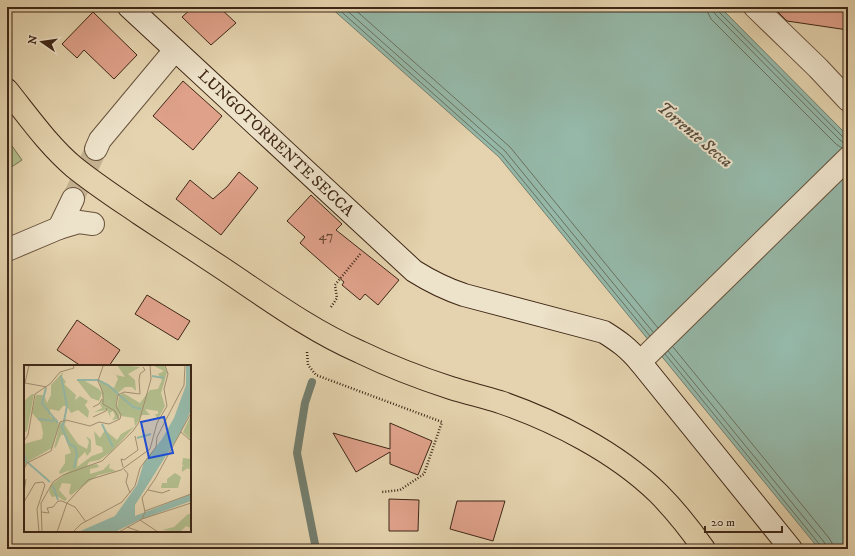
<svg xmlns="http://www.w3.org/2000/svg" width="855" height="556" font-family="'IM FELL DW Pica',serif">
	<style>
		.green { fill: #b2bc8b; stroke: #787250 }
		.water { fill: #95b8a8; stroke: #737e6e }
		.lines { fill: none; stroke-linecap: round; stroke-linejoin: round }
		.shore { stroke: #6a705f; stroke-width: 1 }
		.stream { stroke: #737e6e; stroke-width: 8 }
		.building { fill: #dfa18a; stroke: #3f2716 }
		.minor-tunnel { stroke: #c3b190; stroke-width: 22; stroke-dasharray: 22 11; stroke-linecap: butt }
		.pedestrian-casing { stroke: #68523c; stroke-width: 24 }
		.minor-casing { stroke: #68523c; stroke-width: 24 }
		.secondary-casing { stroke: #3f2716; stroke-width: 24 }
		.motorway-casing { stroke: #3f2716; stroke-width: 24 }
		.path { stroke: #3f2716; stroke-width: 2.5; stroke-dasharray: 1 2; stroke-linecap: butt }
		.pedestrian { stroke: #ede2ca; stroke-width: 22 }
		.minor { stroke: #ede2ca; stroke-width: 22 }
		.secondary { stroke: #ede2ca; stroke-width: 22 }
		.motorway { stroke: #e4d3ae; stroke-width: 22 }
		.labels { text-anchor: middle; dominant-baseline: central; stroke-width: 4; stroke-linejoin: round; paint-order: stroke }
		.number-label { font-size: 14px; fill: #674633 }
		.street-label { font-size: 16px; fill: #3f2716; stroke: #ede2ca }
		.water-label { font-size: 17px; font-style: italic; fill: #544b3a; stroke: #ede2ca }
		.inset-river { fill: none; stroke: #95b8a8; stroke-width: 2 }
		.inset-road { fill: none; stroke: #a28e71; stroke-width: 1 }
		.view { fill: #1d4ed8; fill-opacity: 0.15; stroke: #1d4ed8; stroke-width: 2 }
		.inset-edge { fill: none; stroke: #3f2716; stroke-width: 2 }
	</style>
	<rect width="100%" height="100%" fill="#e4d3ae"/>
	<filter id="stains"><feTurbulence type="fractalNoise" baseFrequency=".005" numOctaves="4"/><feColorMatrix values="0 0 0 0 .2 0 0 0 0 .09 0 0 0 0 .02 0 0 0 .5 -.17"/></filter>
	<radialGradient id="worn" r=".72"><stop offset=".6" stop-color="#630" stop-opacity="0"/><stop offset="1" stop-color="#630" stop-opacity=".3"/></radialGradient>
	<polygon class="green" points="7,139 22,160 7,170"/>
	<polygon class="water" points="330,7 720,7 848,136 848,549 819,549 499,157"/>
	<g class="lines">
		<g class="shore">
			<polyline points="336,7 502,155 650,336"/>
			<polyline points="343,7 505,151 653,332"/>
			<polyline points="352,7 510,147 658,328"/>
			<polyline points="707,7 708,13 711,19 836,144 842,148"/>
			<polyline points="713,7 713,11 716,15 840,140 844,143 848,143"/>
			<polyline points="718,7 719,12 843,137 848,138"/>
			<polyline points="673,347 829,538 832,543 833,549"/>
			<polyline points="668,351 824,542 826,546 827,549"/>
			<polyline points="665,354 820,545 821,549"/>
		</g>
		<polyline class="stream" points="312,382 305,403 297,453 316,549"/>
	</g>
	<g class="building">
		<polygon points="193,7 219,7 236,23 211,45 182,17"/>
		<polygon points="776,7 848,7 848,30 787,21 776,10"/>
		<polygon points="93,12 137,55 114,79 84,50 77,58 62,44"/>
		<polygon points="183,81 222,116 193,150 153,116"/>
		<polygon points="239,172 258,188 221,235 176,199 190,180 213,199 227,187"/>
		<polygon points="311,195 342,224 336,230 399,280 378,305 365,294 360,300 342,285 344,282 300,243 305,237 287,221"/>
		<polygon points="147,295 190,321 178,340 135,314"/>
		<polygon points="77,320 120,350 109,366 81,366 57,350"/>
		<polygon points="390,423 432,441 418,475 390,464 390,452 356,472 333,433 390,449"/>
		<polygon points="389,499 419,500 418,531 389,531"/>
		<polygon points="457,501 505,501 493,541 450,529"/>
	</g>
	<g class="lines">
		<polyline class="minor-tunnel" points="73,199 96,149"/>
		<g class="pedestrian-casing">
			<polyline id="pedestrian" points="640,362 848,158"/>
		</g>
		<g class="minor-casing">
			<g id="minor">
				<polyline points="755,7 818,68 848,100"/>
				<polyline points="96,149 100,140 175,50"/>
				<polyline points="59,228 79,222 93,224"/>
				<polyline points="7,250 59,228 73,199"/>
			</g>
		</g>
		<g class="secondary-casing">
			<path id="secondary" d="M 129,7 L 414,271 C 430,281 446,289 464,295 L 604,332 C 620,342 628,348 640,362 L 791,549"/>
		</g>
		<g class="motorway-casing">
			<path id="motorway" d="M 7,90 C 28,116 48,145 74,167 C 95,184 118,199 140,214 C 167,232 195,250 222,268 C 267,298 310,330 360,352 C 389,366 420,378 451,388 C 467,393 484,397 500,402 C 555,421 616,452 658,493 C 675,510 690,529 704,549"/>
		</g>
		<g class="path">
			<polyline points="331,307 337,298 335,285 361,253"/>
			<polyline points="307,352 308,365 316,375 442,422 424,474 400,490 382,492"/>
		</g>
		<use href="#pedestrian" class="pedestrian"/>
		<use href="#minor" class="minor"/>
		<use href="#secondary" class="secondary"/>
		<use href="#motorway" class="motorway"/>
	</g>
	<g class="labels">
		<g class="number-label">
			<text x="326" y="236">47</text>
		</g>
		<g class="street-label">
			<text transform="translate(276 143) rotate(43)">LUNGOTORRENTE SECCA</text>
		</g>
		<g class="water-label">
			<text transform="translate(695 135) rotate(40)">Torrente Secca</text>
		</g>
	</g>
	<g transform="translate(24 365)">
		<rect width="167" height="167" fill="#e4d3ae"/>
		<path d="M 93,0 L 116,2 L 104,9 L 111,15 L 112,26 L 108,22 L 101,22 L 94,28 L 92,40 L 96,49 L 94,54 L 88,55 L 91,51 L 89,46 L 86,48 L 87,53 L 83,45 L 70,47 L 78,43 L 76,39 L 79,33 L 75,15 L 90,23 L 94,14 L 92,10 L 101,12 ZM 128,0 L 140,0 L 143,7 L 137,28 L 141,41 L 134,54 L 131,49 L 134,49 L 134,46 L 121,44 L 126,50 L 118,50 L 111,61 L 110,53 L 97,51 L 93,42 L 95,32 L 99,28 L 116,38 L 126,25 L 134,24 L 138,15 L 134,9 L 140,6 ZM 39,7 L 38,12 L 42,17 L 40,19 L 52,30 L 51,35 L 56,31 L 64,36 L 61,40 L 65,46 L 64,53 L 54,45 L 47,48 L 43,41 L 39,41 L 35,46 L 26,44 L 26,51 L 33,54 L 35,60 L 28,83 L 5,96 L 0,102 L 0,79 L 18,74 L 19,68 L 17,58 L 8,48 L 12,30 L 20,30 L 23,38 L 27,30 L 27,20 ZM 53,15 L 61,16 L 75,24 L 78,28 L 75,36 L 67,33 ZM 8,29 L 10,29 L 3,66 L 0,68 L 0,36 ZM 167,50 L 167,75 L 159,67 ZM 43,56 L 40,59 L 54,79 L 63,84 L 65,77 L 62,71 L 67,75 L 67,86 L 63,91 L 61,87 L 54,94 L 53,102 L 68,91 L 79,87 L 78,82 L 72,80 L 70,66 L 76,73 L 81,65 L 93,75 L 97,69 L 110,62 L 87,87 L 75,95 L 65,97 L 63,101 L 73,99 L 75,102 L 66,104 L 66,109 L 79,105 L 86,98 L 85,103 L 92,106 L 74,110 L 47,130 L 45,128 L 47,119 L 38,118 L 35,125 L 43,134 L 41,136 L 33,131 L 28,132 L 25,127 L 27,120 L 46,105 L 36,109 L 35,107 L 41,98 L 41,90 L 47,88 L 40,70 L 37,70 L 32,82 L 30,83 L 36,58 ZM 159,93 L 167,94 L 167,104 L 163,104 L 166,101 L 158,107 L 158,101 L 161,101 L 158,100 ZM 151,108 L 157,112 L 154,123 L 137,123 L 138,118 L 143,118 L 143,114 ZM 164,149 L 167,149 L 167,163 L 162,161 L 156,167 L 138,165 L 150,162 Z" fill="#b2bc8b"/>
		<path d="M 162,0 L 167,0 L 167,45 L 157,67 L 111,140 L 111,151 L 167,129 L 167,136 L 115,155 L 91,167 L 54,167 L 91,151 L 113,120 L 120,97 L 138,74 L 150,53 L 162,20 Z" fill="#95b8a8"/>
		<path class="inset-river" d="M 37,11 L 43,41 L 39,61M 128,11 L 140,13M 53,15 L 74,15 L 84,20 L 109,42 L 117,44M 22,23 L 18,38 L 34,58M 14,54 L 30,56M 78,59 L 89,82M 37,60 L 45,79 L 51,82 L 53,89 L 50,103M 113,73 L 127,69M 0,88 L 2,96 L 26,117M 29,121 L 34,135"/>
		<path class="inset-road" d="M 5,0 L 1,18 L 23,22M 84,0 L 79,1 L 74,16 L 79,28 L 79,39 L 91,46 L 95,54M 69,42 L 75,39 L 78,34M 69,52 L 82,46 L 83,43M 157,67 L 167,76M 0,76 L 4,70 L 11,29 L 26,19 L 36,7 L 50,3 L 49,0M 99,102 L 97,94 L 100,95 L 114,85 L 111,71M 0,104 L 3,98 L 27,86 L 36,57 L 42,55 L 66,61 L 75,57 L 85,59 L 96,54 L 97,50 L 92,41 L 94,30 L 100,27 L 116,29 L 115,15 L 116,9 L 121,5 L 119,2M 100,104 L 104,109 L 102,117 L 106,128M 124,125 L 138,128 L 146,125M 0,127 L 2,114M 0,137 L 11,118 L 19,117 L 21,120 L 13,144 L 15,167M 121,146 L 167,129M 17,147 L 25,148 L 23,143 L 29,142 L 34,136 L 38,136 L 51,142 L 62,157M 118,154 L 121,147 L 118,133 L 131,114 L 167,48M 116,155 L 134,167M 103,162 L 117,167M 18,167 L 17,138 L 29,117 L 39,110 L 78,96 L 109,66 L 115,57 L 127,14 L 126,0M 33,167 L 43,138 L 64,115 L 97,105 L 126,84 L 133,58 L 143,41 L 140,24 L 144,9 L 141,0M 49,167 L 57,159 L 98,137 L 111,121 L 116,103 L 132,82 L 133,72 L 160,20 L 161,0M 95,167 L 118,154 L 167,138"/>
		<path class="view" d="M 140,52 L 149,88 L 125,93 L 117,57 Z"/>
		<rect width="167" height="167" class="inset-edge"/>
	</g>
	<rect width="855" height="556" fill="none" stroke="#e4d3ae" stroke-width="24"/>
	<rect x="8" y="8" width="839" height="540" fill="none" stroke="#3f2716" stroke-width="2"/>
	<rect x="12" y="12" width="831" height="532" fill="none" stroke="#3f2716"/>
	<g transform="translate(42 42) rotate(283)" stroke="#ede2ca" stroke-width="3" paint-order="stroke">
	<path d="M0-3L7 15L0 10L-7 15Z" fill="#3f2716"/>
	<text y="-6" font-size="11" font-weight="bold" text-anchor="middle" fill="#3f2716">N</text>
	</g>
	<path d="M705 526v6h77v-6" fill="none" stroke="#3f2716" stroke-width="2"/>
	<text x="711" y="526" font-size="12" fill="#3f2716" stroke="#ede2ca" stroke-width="3" paint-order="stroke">20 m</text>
	<rect width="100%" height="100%" filter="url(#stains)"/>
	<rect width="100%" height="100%" fill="url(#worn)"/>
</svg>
